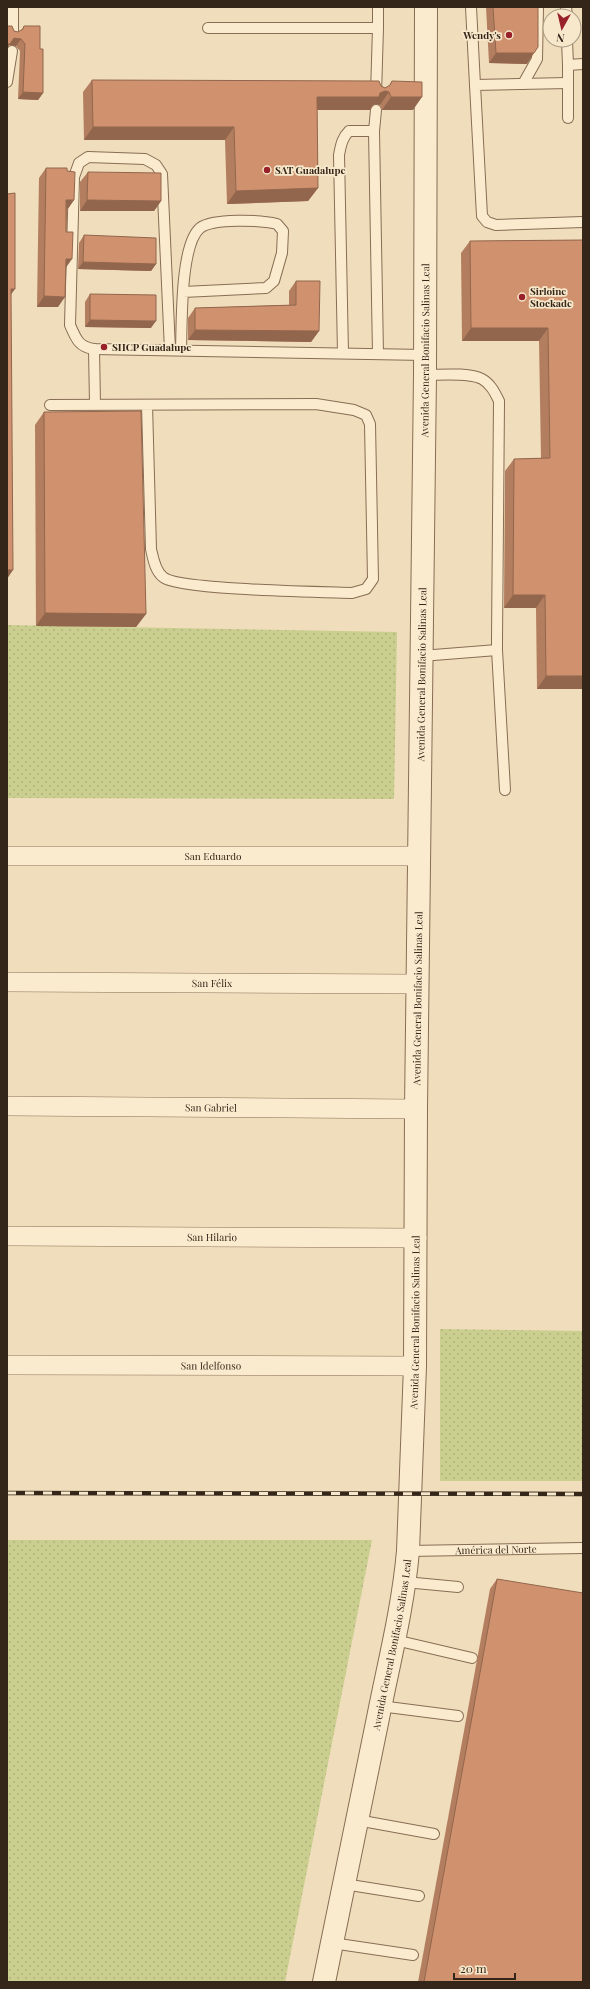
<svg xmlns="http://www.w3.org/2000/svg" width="590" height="1989" font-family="'Playfair Display',serif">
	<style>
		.grass { fill: url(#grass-dots) }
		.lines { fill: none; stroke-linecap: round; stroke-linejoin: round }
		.service-casing { stroke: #876d54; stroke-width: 12 }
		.minor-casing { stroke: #876d54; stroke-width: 20 }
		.tertiary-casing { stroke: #876d54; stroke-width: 24 }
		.service { stroke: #fbebce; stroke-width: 10 }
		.minor { stroke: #fbebce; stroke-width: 19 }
		.tertiary { stroke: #fbebce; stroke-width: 22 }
		.rail-casing { stroke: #35261a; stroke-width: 4.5 }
		.rail { stroke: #f7e8cb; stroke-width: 3; stroke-dasharray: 9; stroke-linecap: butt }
		.wall { fill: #b37e5f }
		.shaded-wall { fill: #92664d }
		.building { fill: #d0926e; stroke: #92664d }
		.poi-dot { fill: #992129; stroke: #f7e8cb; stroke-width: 1.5 }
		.labels { text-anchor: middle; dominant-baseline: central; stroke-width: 3.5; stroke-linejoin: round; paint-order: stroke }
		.poi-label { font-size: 10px; font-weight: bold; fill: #35261a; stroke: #f7e8cb; text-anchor: start }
		.street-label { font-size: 10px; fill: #35261a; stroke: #f7e8cb }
	</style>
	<defs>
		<pattern id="grass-dots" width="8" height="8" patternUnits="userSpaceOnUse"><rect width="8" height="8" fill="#cace8f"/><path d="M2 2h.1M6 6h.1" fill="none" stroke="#aeb17b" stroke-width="1.8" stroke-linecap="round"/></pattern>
	</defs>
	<rect width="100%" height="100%" fill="#f0ddbb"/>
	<g class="grass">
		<polygon points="7,625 397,632 394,799 7,798"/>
		<polygon points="440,1329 583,1331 583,1481 440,1481"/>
		<polygon points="7,1540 372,1540 285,1982 7,1982"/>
	</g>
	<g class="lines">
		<g class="service-casing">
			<g id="service">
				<polyline points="471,7 475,85"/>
				<polyline points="566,7 567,16"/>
				<polyline points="208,28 378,28 378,7"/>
				<polyline points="13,33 13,7"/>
				<polyline points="567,40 568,65 583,64"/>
				<polyline points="7,82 12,51"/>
				<polyline points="568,83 475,85 482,216 487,222 496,225 583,222"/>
				<polyline points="523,84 537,59 538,7"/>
				<polyline points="376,94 378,28"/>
				<polyline points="568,118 568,65"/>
				<polyline points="374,131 376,110"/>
				<polyline points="94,349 95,404"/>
				<path d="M 170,350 L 162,174 L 156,165 L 145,159 L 88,157 L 79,163 L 74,177 L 70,325 C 76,339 79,347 94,349 L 425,355"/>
				<path d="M 181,350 C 182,324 180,245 200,228 C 213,218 261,220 277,224 L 283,231 L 282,253 L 274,281 L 266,288 L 183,292"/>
				<path d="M 343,353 L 339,155 C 341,145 342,138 349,131 L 374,131 L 378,354"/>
				<path d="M 50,405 L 316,404 L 354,410 L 366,415 L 370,424 L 373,579 L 366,589 L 352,593 C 323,592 177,590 163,577 C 155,571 153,558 151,549 L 147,405"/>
				<polyline points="497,650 505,790"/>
				<path d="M 421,656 L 497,650 L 497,640 L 499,401 C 495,393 491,384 482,379 C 469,372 440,375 425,375"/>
				<path id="s1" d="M 408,1551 L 583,1548"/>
				<polyline points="405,1582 458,1587"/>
				<polyline points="395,1640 472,1658"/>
				<polyline points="380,1706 458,1716"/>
				<polyline points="357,1820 434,1834"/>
				<polyline points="344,1884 419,1896"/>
				<polyline points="332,1943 413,1955"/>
			</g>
		</g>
		<g class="minor-casing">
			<g id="minor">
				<path id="s2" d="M 7,856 L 419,856"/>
				<path id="s3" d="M 7,982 L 417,984"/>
				<path id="s4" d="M 7,1106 L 416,1109"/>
				<path id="s5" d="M 7,1236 L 417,1238"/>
				<path id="s6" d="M 7,1365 L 415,1366"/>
			</g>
		</g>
		<g class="tertiary-casing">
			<g id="tertiary">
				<path id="s7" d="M 324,1982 C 342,1894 360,1806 378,1718 C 389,1662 403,1608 408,1551 L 415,1366 L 416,1109 L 425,375 L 426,7"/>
			</g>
		</g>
		<use href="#service" class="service"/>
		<use href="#minor" class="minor"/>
		<use href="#tertiary" class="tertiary"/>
		<g class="rail-casing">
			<polyline id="rail" points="7,1493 583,1494"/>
		</g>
		<use href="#rail" class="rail"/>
	</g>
	<g class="wall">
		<polygon points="486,7 538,7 527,64 489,63"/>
		<polygon points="7,26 14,31 18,32 21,31 24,26 40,49 43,93 38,100 18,99 20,51 16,46 9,45 7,49"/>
		<polygon points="92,80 381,86 385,88 389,86 392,81 413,110 382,110 380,105 376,104 373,105 370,110 317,110 318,188 308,201 227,204 225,140 84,140 83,92"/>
		<polygon points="46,168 67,171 74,200 67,210 66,268 58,307 37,307 39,178"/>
		<polygon points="88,172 161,201 154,211 80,211 80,182"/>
		<polygon points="84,235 156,264 151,271 78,269 79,243"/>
		<polygon points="583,240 583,689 537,689 536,608 504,608 505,471 514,459 541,458 539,341 462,341 461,253 470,241"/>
		<polygon points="296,281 319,331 311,342 188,340 188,318 195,308 289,305 289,291"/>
		<polygon points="90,294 151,328 85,327 85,302"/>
		<polygon points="44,412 146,614 136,627 36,626 35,425"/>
		<polygon points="497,1579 583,1982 418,1982 490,1589"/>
	</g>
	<g class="shaded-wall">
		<polygon points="14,38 21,39 16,46 9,45 7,49 7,44"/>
		<polygon points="496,53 534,53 527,64 489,63"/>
		<polygon points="385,91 389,92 380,105 376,104 373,105 370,110 308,110 317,97 380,93"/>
		<polygon points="23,92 43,93 38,100 18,99"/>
		<polygon points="391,97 422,97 413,110 382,110"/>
		<polygon points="93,127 234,127 225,140 84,140"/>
		<polygon points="318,188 308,201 227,204 236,191"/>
		<polygon points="66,200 74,200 67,210"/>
		<polygon points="87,200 161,201 154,211 80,211"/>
		<polygon points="66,259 72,259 65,269"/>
		<polygon points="83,262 156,264 151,271 78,269"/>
		<polygon points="11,289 15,289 7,300"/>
		<polygon points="44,296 65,297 58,307 37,307"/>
		<polygon points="90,320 156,321 151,328 85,327"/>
		<polygon points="471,328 548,328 539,341 462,341"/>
		<polygon points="195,330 319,331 311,342 188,340"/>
		<polygon points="7,570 13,570 7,579"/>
		<polygon points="513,595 545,595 536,608 504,608"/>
		<polygon points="45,613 146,614 136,627 36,626"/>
		<polygon points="546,676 583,676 583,689 537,689"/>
	</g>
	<g class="building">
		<polygon points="493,7 538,7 538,47 534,53 496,53"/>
		<polygon points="7,26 12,26 14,31 18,32 23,29 24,26 40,26 40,49 43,49 43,93 23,92 25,44 21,39 14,38 10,44 7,44"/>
		<polygon points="92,80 379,81 381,86 385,88 390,85 392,81 422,82 422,97 391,97 389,92 385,91 380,93 379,97 317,97 318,188 236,191 234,127 93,127"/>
		<polygon points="46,168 67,168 67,171 75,172 74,200 66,200 66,232 73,232 72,259 66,259 65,297 44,296"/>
		<polygon points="88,172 161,173 161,201 87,200"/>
		<polygon points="15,193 15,289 11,289 13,570 7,570 7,194"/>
		<polygon points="84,235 156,238 156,264 83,262"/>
		<polygon points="583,240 583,676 546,676 545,595 513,595 514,459 550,458 548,328 471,328 470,241"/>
		<polygon points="296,281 320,281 319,331 195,330 195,308 296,305"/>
		<polygon points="90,294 156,295 156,321 90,320"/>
		<polygon points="141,411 146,614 45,613 44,412"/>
		<polygon points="497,1579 583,1593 583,1982 424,1982"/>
	</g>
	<g class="poi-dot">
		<circle cx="509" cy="35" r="4"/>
		<circle cx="267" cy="170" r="4"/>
		<circle cx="522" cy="297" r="4"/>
		<circle cx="104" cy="347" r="4"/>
	</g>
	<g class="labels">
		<g class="poi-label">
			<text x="501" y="35" text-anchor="end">Wendy's</text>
			<text x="275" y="170">SAT Guadalupe</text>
			<text x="530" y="291">Sirloine<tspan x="530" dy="12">Stockade</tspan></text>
			<text x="112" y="347">SHCP Guadalupe</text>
		</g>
		<g class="street-label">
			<text stroke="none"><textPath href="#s7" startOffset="1640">Avenida General Bonifacio Salinas Leal</textPath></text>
			<text stroke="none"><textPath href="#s7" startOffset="1316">Avenida General Bonifacio Salinas Leal</textPath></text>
			<text stroke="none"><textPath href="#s2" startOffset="206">San Eduardo</textPath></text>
			<text stroke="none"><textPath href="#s3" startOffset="205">San Félix</textPath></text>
			<text stroke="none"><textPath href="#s7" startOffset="992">Avenida General Bonifacio Salinas Leal</textPath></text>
			<text stroke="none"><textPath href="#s4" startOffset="204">San Gabriel</textPath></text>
			<text stroke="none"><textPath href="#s5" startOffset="205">San Hilario</textPath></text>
			<text stroke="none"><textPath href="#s7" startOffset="668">Avenida General Bonifacio Salinas Leal</textPath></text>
			<text stroke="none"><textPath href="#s6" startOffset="204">San Idelfonso</textPath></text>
			<text stroke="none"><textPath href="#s1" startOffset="88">América del Norte</textPath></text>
			<text stroke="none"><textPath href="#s7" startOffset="344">Avenida General Bonifacio Salinas Leal</textPath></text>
		</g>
	</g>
	<rect width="590" height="1989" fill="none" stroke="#35261a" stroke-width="16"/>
	<g transform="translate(562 28) rotate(188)"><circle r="19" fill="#f7e8cb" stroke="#a99a84"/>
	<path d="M0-3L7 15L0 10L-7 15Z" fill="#992129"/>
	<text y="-6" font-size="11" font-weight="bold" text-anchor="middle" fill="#35261a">N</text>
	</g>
	<path d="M454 1973v6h61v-6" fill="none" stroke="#35261a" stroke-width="2"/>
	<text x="460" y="1973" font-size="12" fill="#35261a" stroke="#f7e8cb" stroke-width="3" paint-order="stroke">20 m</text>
</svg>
